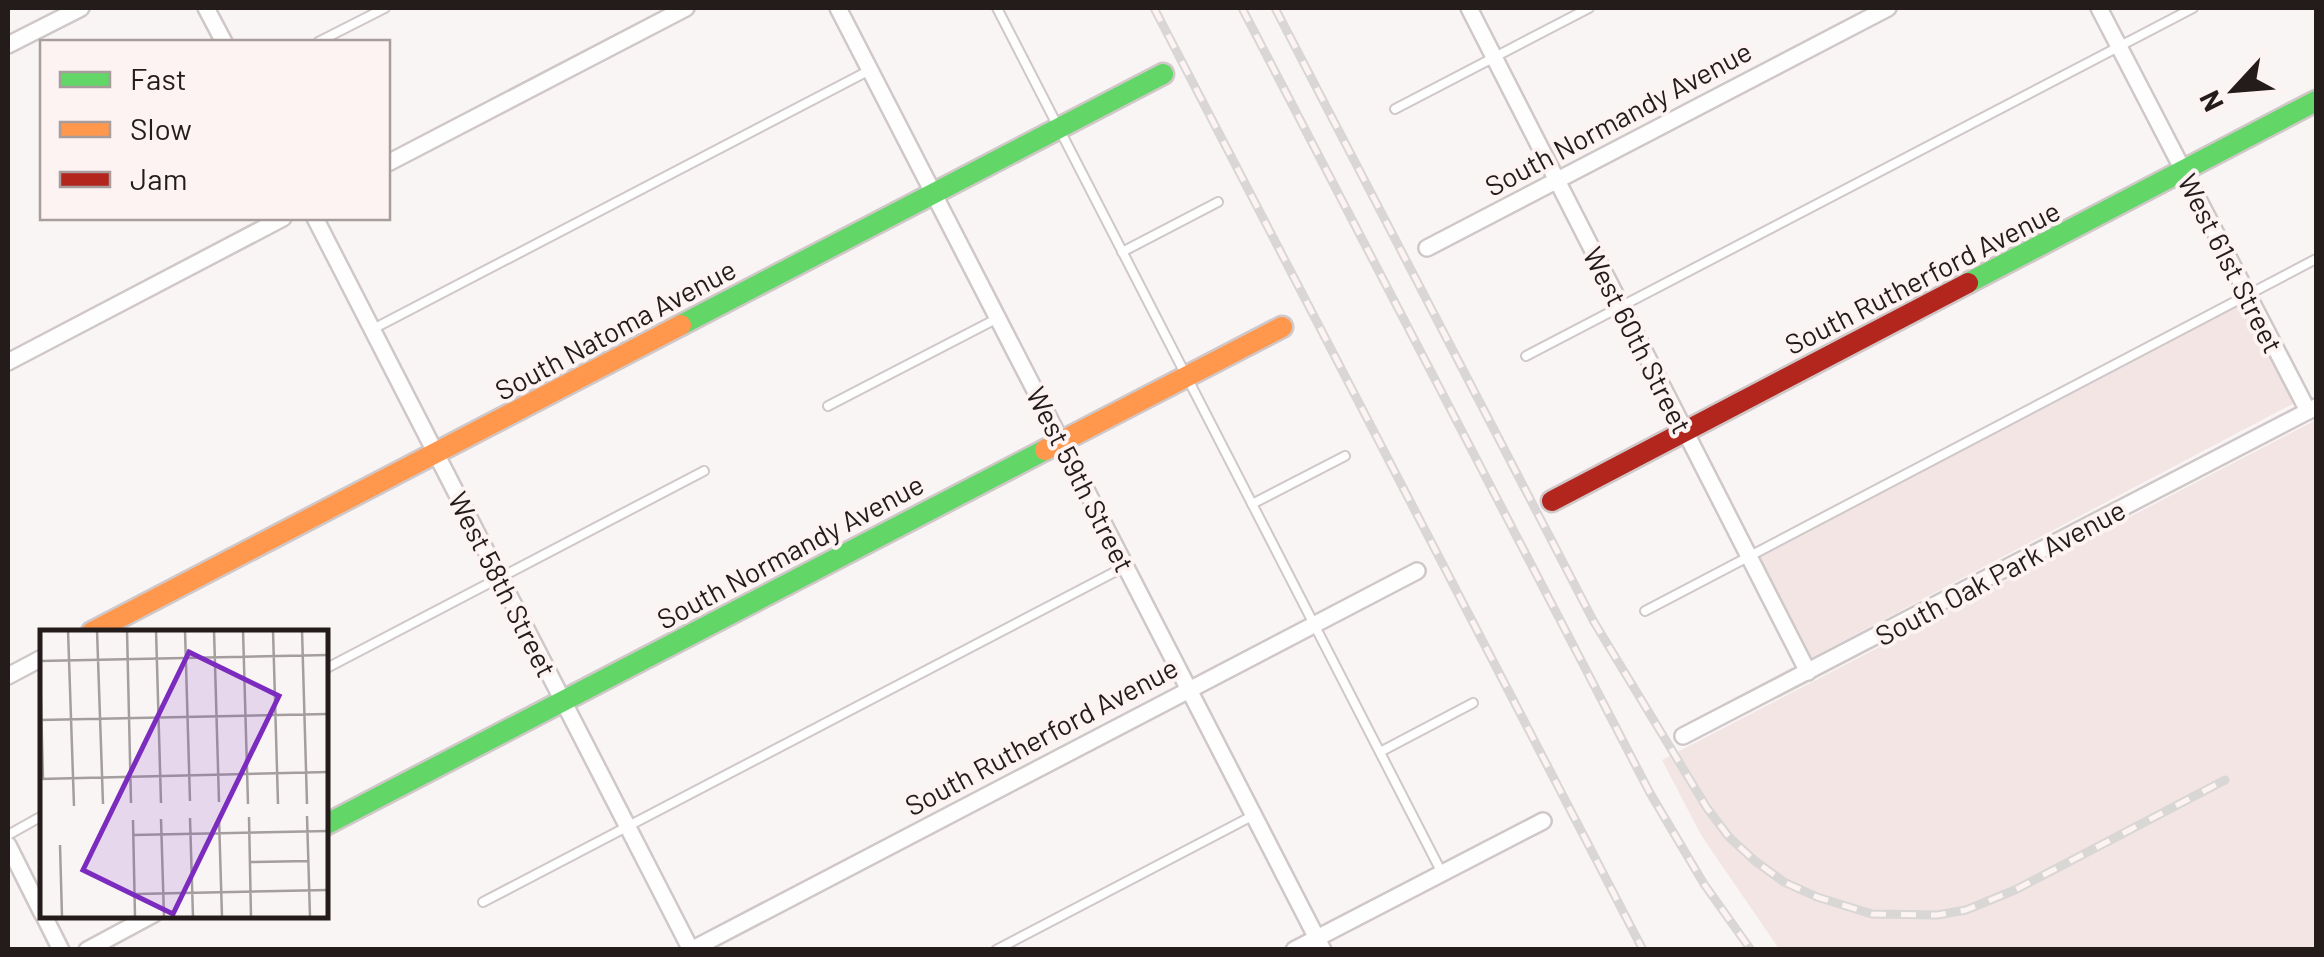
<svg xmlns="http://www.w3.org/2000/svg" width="2324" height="957" font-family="Barlow,sans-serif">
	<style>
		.built { fill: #f2e5e4 }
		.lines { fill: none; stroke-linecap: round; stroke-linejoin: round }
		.lane-casing { stroke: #d0c8c8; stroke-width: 12 }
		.street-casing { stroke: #d0c8c8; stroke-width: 20 }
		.fast-casing { stroke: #d0c8c8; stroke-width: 25 }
		.slow-casing { stroke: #d0c8c8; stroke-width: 25 }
		.jam-casing { stroke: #d0c8c8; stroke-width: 25 }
		.lane { stroke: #fefefe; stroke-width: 8 }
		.street { stroke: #fefefe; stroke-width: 15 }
		.fast { stroke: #63d668; stroke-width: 20 }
		.slow { stroke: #ff974d; stroke-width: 20 }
		.jam { stroke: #b3261e; stroke-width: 20 }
		.rail-casing { stroke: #d9d6d6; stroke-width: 9 }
		.rail { stroke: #fdf3f2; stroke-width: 5; stroke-dasharray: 15; stroke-linecap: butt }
		.labels { text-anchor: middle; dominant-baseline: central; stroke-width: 8; stroke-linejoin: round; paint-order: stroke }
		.street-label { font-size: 28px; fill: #241c1b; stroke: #fdf3f2 }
		.inset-road { fill: none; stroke: #a49e9e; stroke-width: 2.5 }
		.view { fill: #7b2cbf; fill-opacity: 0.15; stroke: #7b2cbf; stroke-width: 5 }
		.inset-edge { fill: none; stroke: #241c1b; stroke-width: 5 }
	</style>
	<rect width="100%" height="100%" fill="#faf5f5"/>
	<g class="built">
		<polygon points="2247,300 2300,400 1805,661 1752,559"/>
		<polygon points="2316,420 2316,949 1779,949 1701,835 1662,760"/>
	</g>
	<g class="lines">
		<g class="lane-casing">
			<g id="lane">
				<polyline points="997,8 1442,873"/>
				<polyline points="318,42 385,8"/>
				<polyline points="1395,109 1589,8"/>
				<polyline points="1122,252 1218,202"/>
				<polyline points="373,329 870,70"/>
				<polyline points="1526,356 2193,8"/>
				<polyline points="828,406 998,318"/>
				<polyline points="1252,504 1345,456"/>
				<polyline points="1645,611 2316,259"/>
				<polyline points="325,669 704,471"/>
				<polyline points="1380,752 1473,703"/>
				<polyline points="8,835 42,816"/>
				<polyline points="483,902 1126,566"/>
				<polyline points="996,950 1254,815"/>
			</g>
		</g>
		<g class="street-casing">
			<g id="street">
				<polyline points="206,8 224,42"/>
				<polyline points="838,8 1323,950"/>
				<polyline points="1469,8 1808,672"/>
				<polyline points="2099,8 2308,411"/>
				<polyline points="8,45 81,8"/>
				<polyline points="388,163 686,8"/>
				<polyline points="315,218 691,950"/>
				<polyline points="1427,248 1888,8"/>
				<polyline points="8,362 283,218"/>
				<polyline points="8,676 42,658"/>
				<polyline points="1683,736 2316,407"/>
				<polyline points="8,845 42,913"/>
				<polyline points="43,914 61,950"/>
				<polyline points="87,950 154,914"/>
				<polyline points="691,950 1417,571"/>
				<polyline points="1294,950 1543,821"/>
			</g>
		</g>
		<g class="fast-casing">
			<g id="fast">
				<polyline points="1968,283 2316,101"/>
				<polyline points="681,325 1163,74"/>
				<polyline points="325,825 1045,450"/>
			</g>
		</g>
		<g class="slow-casing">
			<g id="slow">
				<polyline points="1045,450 1282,327"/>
				<polyline points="92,632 681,325"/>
			</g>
		</g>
		<g class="jam-casing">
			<polyline id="jam" points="1552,501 1968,283"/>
		</g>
		<use href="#lane" class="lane"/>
		<use href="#street" class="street"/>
		<use href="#fast" class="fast"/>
		<use href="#slow" class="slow"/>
		<use href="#jam" class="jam"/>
		<g class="rail-casing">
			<g id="rail">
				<polyline points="1154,8 1643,950"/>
				<polyline points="1242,8 1650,793 1704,884 1751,950"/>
				<polyline points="1275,8 1594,622 1707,808 1729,837 1755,861 1784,882 1817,897 1872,914 1937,915 1966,910 2015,890 2225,780"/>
			</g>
		</g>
		<use href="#rail" class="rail"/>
	</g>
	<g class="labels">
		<g class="street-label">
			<text transform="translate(1618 118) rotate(-28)">South Normandy Avenue</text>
			<text transform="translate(2231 263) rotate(63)">West 61st Street</text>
			<text transform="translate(1922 277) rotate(-27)">South Rutherford Avenue</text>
			<text transform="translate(615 329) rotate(-28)">South Natoma Avenue</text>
			<text transform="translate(1638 340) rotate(63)">West 60th Street</text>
			<text transform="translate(1081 479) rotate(63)">West 59th Street</text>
			<text transform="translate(790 551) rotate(-28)">South Normandy Avenue</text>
			<text transform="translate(2000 572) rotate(-28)">South Oak Park Avenue</text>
			<text transform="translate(503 584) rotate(63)">West 58th Street</text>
			<text transform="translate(1041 736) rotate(-28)">South Rutherford Avenue</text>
		</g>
	</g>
	<g transform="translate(40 630)">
		<rect width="288" height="288" fill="#faf5f5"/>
		<path class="inset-road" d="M 28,0 L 34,176M 57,0 L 63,174M 87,0 L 91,173M 116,0 L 121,173M 145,0 L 150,171M 174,0 L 179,172M 203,0 L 208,174M 233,0 L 238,174M 262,0 L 267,174M 0,31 L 288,25M 0,32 L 3,149M 0,90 L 288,84M 0,149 L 288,142M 267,186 L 270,287M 209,187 L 211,287M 150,188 L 153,287M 179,188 L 182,287M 121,189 L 124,287M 93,190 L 95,287M 93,205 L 288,201M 20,215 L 22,287M 210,232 L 268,231M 95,264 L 288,260"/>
		<path class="view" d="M 149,22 L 239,66 L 133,284 L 43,240 Z"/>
		<rect width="288" height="288" class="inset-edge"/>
	</g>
	<rect width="2324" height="957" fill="none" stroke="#241c1b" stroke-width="20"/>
	<rect x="40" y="40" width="350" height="180" fill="#fdf3f2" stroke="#a69d9c" stroke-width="2.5"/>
	<rect x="60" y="72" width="50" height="15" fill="#63d668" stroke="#a69d9c" stroke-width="2.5"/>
	<text x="130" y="90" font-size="30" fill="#241c1b">Fast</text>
	<rect x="60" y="122" width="50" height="15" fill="#ff974d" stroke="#a69d9c" stroke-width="2.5"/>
	<text x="130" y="140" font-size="30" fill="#241c1b">Slow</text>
	<rect x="60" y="172" width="50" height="15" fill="#b3261e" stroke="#a69d9c" stroke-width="2.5"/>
	<text x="130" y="190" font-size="30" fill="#241c1b">Jam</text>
	<g transform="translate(2234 90) rotate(244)" stroke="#fdf3f2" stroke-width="8" paint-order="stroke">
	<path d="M0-8L18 38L0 25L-18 38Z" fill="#241c1b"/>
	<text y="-15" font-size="28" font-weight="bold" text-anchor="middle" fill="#241c1b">N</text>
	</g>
</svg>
